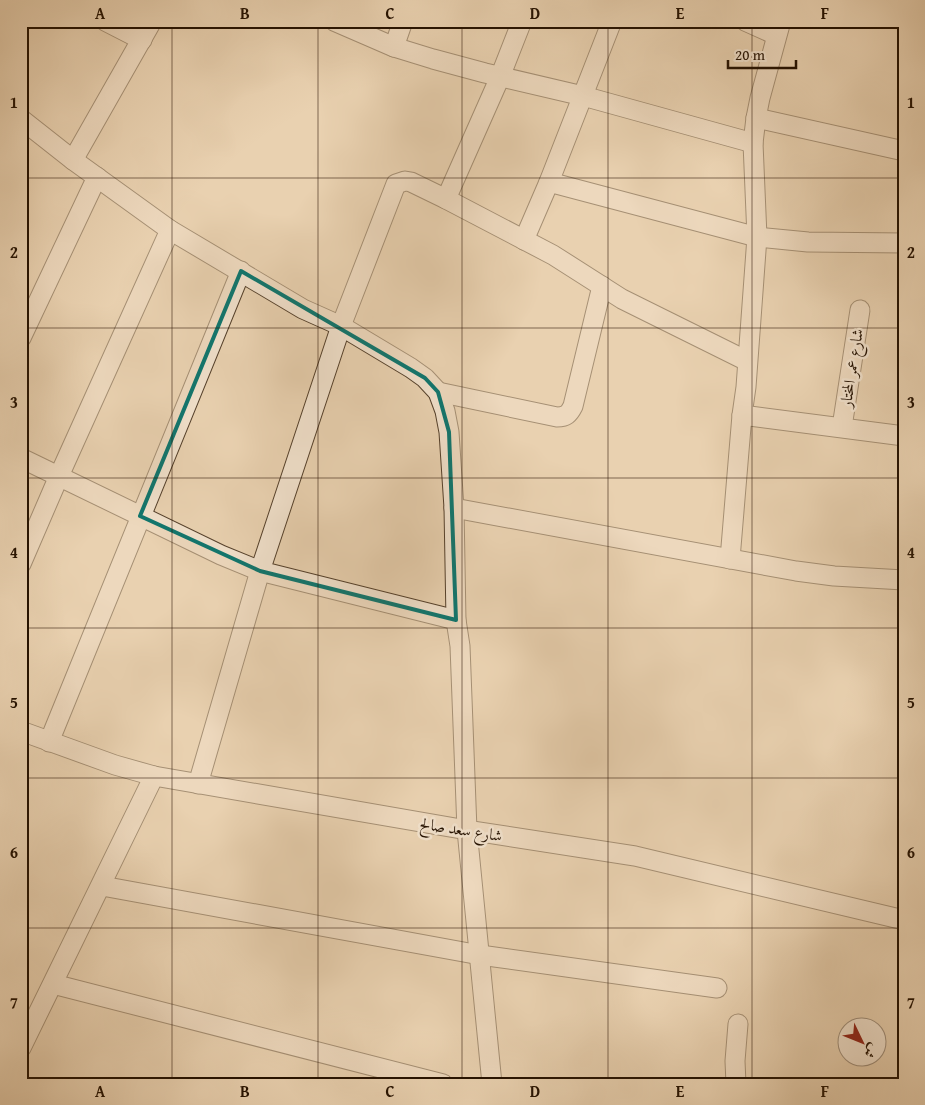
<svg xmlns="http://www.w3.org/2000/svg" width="925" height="1105" font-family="'Gentium Book Plus',Amiri,serif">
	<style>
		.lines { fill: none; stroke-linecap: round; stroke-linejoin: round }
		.street-casing { stroke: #55412c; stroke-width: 21 }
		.street { stroke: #f1e1cc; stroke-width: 19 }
		.marked { fill: none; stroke: #0f766e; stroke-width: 4; stroke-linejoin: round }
		.grid { fill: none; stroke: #241100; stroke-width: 1; stroke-opacity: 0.55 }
		.labels { text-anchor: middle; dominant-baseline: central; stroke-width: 5; stroke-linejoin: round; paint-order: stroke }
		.street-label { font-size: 16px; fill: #241100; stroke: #f1e1cc }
		.neatline { fill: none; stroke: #241100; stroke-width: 2 }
		.grid-label { font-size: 16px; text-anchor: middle; font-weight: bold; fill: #241100 }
	</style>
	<rect width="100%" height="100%" fill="#e9d1b0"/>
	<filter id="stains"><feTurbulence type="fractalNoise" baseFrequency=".004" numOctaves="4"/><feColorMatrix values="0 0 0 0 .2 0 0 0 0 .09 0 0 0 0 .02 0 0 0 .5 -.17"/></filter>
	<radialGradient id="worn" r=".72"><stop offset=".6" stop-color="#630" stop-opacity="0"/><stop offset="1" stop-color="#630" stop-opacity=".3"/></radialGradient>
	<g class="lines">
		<g class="street-casing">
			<g id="street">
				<polyline points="105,21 142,40"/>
				<polyline points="334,21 394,47 433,59 485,73 583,96 753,143"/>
				<polyline points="745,21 776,35"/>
				<polyline points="394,47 403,21"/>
				<polyline points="756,118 904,151"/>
				<polyline points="21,119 73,160 170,230 303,309 341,326 411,368 425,378 438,392 445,411 449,432 454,508 456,620 460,646 467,830 492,1084"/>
				<polyline points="73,160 152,21"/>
				<polyline points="549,182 757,237 808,242 904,243"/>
				<polyline points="446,199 500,77 522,21"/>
				<polyline points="524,240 549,182 612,21"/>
				<polyline points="21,338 97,177"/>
				<path d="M 438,392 L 557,417 C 566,417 569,414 573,406 L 602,286"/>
				<polyline points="742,415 904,436"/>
				<polyline points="842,427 860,310"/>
				<polyline points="21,458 221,555 260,571 456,620"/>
				<polyline points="454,508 796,571 834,576 904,580"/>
				<polyline points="730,559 742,415 746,387 757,237 753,143 756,118 760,98 781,21"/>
				<polyline points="21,564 59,476 170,230"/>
				<polyline points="21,731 115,765 154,776 467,830 635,856 904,920"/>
				<polyline points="49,742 241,271"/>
				<polyline points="198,784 260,571 341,326 396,184 405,181 411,182 446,199 553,255 622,299 747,361"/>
				<polyline points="102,886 480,955 717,988"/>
				<polyline points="53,984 443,1084"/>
				<polyline points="21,1048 154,776"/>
				<polyline points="736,1084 735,1061 738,1024"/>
			</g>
		</g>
		<use href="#street" class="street"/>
	</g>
	<path d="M0 0H925V1105H0ZM 241,271 L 425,378 L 438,392 L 449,432 L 456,620 L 260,571 L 140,516 Z" fill="#e9d1b0" fill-opacity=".55" fill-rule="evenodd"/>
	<path class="marked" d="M 241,271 L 425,378 L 438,392 L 449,432 L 456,620 L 260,571 L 140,516 Z"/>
	<path class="grid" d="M 172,21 L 172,1084M 318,21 L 318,1084M 462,21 L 462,1084M 608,21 L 608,1084M 752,21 L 752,1084M 21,178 L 904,178M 21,328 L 904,328M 21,478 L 904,478M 21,628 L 904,628M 21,778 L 904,778M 21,928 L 904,928"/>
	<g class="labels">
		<g class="street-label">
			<text transform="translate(851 368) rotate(-81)">شارع عمر المختار</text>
			<text transform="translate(461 829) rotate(9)">شارع سعد صالح</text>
		</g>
	</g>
	<rect width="925" height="1105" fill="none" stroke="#e9d1b0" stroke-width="55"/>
	<g transform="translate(862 1042) rotate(133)"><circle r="24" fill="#f1e1cc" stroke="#9f8e7a"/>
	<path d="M0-4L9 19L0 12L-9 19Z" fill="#8f2418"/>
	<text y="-8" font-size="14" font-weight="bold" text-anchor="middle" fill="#241100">ش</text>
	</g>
	<path d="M728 60v8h68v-8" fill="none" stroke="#241100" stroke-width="2.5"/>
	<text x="735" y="60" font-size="15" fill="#241100" stroke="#f1e1cc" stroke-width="4" paint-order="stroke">20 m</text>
	<rect x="28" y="28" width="870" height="1050" class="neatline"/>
	<g class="grid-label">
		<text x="100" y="19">A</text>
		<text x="245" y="19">B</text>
		<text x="390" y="19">C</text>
		<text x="535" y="19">D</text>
		<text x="680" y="19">E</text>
		<text x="825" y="19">F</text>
		<text x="14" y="108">1</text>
		<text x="911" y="108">1</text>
		<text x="14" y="258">2</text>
		<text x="911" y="258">2</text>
		<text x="14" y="408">3</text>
		<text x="911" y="408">3</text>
		<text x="14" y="558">4</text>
		<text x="911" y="558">4</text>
		<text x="14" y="708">5</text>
		<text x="911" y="708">5</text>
		<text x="14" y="858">6</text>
		<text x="911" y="858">6</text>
		<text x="14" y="1008">7</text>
		<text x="911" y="1008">7</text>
		<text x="100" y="1097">A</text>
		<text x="245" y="1097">B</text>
		<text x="390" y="1097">C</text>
		<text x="535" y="1097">D</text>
		<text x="680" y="1097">E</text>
		<text x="825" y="1097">F</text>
	</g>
	<rect width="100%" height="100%" filter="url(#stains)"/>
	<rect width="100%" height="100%" fill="url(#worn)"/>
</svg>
